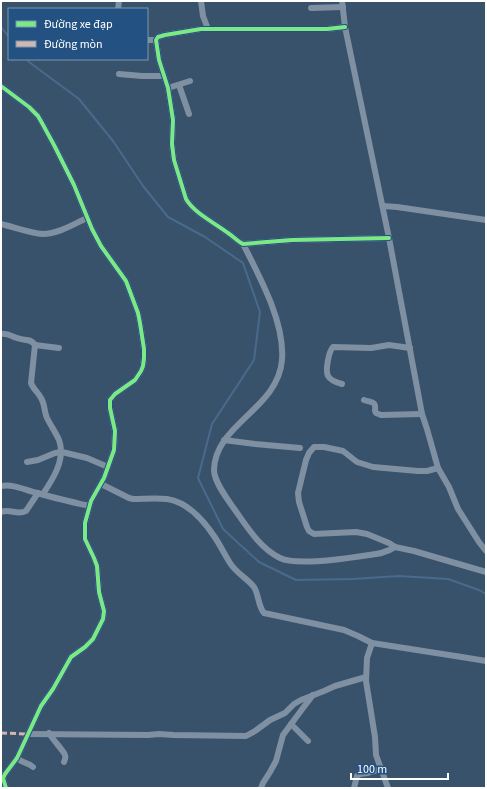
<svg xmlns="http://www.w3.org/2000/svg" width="487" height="789" font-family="'Source Sans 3',sans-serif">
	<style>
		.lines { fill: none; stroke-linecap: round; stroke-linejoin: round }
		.stream { stroke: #496a8c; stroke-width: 2 }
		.street { stroke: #7f90a2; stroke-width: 6 }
		.quiet { stroke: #d1b7ad; stroke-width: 3; stroke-dasharray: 6 3; stroke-linecap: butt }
		.cycleway-casing { stroke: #235182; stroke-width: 6 }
		.cycleway { stroke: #7ce984; stroke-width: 4 }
	</style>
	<rect width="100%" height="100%" fill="#39526c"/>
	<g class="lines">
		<g class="stream">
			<polyline points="1,27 9,37"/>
			<polyline points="27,59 29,62 79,99 113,141 143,186 168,217 205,237 243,263 260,312 254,360 212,424 198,478 223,529 259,562 296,580 352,579 399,576 448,579 479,590 486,594"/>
		</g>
		<g class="street">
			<polyline points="201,1 203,16 208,29"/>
			<polyline points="342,1 345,27 389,238 422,414 427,429 438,468 449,487 458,509 479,542 486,551"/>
			<polyline points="311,8 343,7"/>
			<polyline points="118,9 119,1"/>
			<path d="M 345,27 L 327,29 L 201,29 L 165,35 L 158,37 L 156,40 L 159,60 L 168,88 L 173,120 L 172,144 L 174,160 L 186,199 C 194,213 215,223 228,233 C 233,236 237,241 243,244 L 292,240 L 389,238"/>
			<polyline points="147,40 156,40"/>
			<polyline points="119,74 142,76 164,76"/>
			<polyline points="179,85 189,114"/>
			<polyline points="1,86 29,107 38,116 42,123 54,145 74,185 92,229 101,246 126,281 138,313 140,323 144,349 144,358 143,366 141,371 135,380 115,394 110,400 110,408 115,431 114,450 104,478 91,501 85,523 85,539 94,558 97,566 99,592 104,611 103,619 93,639 85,647 71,657 53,689 41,706 17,758 5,774 3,778 6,788"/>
			<polyline points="168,88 190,81"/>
			<polyline points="383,206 397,207 486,220"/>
			<path d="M 1,224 C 14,227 30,233 43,234 C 58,234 74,224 87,218"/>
			<path d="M 243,244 C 260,277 285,323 282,360 C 278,409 215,424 214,470 C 214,482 228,500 235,510 C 247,527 260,548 280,558 C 296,566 350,558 369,555 C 374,554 380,554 384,552 C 388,551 392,549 395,547"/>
			<path d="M 1,334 C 8,333 11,336 17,338 C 24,341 31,338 35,345 L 31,383 C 33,389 38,392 41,398 C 45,404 44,412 47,418 C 51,426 56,433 59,440 C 66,459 53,479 43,494"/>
			<polyline points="35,345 59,348"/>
			<path d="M 342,384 C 338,383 331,381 328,376 C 325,370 329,351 333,347 L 371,348 L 389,345 L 410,348"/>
			<path d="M 364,400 C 373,403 376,401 375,411 L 376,413 L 381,415 L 422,414"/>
			<polyline points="224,440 255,444 300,448"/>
			<polyline points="27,462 38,460 55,453 62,452 87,458 108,467"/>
			<polyline points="438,468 427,471 418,471 373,467 357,462 343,451 324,447 314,447 309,453 306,460 298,493 299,502 307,527 309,531 314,534 356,532 367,534 389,543 395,547 414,551 486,572"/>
			<path d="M 101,484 L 129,498 L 133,499 C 144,499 156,498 167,499 C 188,502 205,522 216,539 C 221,547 225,555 230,563 C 236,573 247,578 254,587 C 259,595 258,606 264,613 L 344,630 L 358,636 L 372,643 L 468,658 L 486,661"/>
			<path d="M 1,486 C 15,484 24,490 37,493 C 54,498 72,502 89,506"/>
			<path d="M 1,512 C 10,508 17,516 26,511 L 38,493"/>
			<polyline points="372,643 367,658 366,681 375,737 376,755 388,788"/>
			<polyline points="291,724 308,741"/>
			<path d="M 49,733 C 52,739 64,751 65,755 C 66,758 65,759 64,762"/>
			<polyline points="28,734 148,735 159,734 174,735 246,736 255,731 270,720 285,713 294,704 301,700 324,691 335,686 366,677"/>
			<path d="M 17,758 C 22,763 29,763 33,767"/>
			<polyline points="261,788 263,783 270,772 276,761 283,735 303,708 313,695"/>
			<polyline points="354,788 357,776 360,774 368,773 381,769"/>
		</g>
		<polyline class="quiet" points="1,733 28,734"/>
		<g class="cycleway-casing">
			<g id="cycleway">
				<path d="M 345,27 L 327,29 L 201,29 L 165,35 L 158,37 L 156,40 L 159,60 L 168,88 L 173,120 L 172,144 L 174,160 L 186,199 C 194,213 215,223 228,233 C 233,236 237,241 243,244 L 292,240 L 389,238"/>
				<polyline points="1,86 29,107 38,116 42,123 54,145 74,185 92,229 101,246 126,281 138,313 140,323 144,349 144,358 143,366 141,371 135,380 115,394 110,400 110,408 115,431 114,450 104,478 91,501 85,523 85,539 94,558 97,566 99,592 104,611 103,619 93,639 85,647 71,657 53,689 41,706 17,758 5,774 3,778 6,788"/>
			</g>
		</g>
		<use href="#cycleway" class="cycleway"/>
	</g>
	<rect width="487" height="789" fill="none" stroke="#ffffff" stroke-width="4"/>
	<rect x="8" y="8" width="140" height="52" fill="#235182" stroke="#7b97b4"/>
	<rect x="16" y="21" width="20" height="6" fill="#7ce984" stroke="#7b97b4"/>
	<text x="44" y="28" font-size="12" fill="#ffffff">Đường xe đạp</text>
	<rect x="16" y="41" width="20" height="6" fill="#d1b7ad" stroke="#7b97b4"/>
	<text x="44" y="48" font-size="12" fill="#ffffff">Đường mòn</text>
	<path d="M351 773v6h97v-6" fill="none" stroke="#ffffff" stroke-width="2"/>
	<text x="357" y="773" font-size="12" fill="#ffffff" stroke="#235182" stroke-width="3" paint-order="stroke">100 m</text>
</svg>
